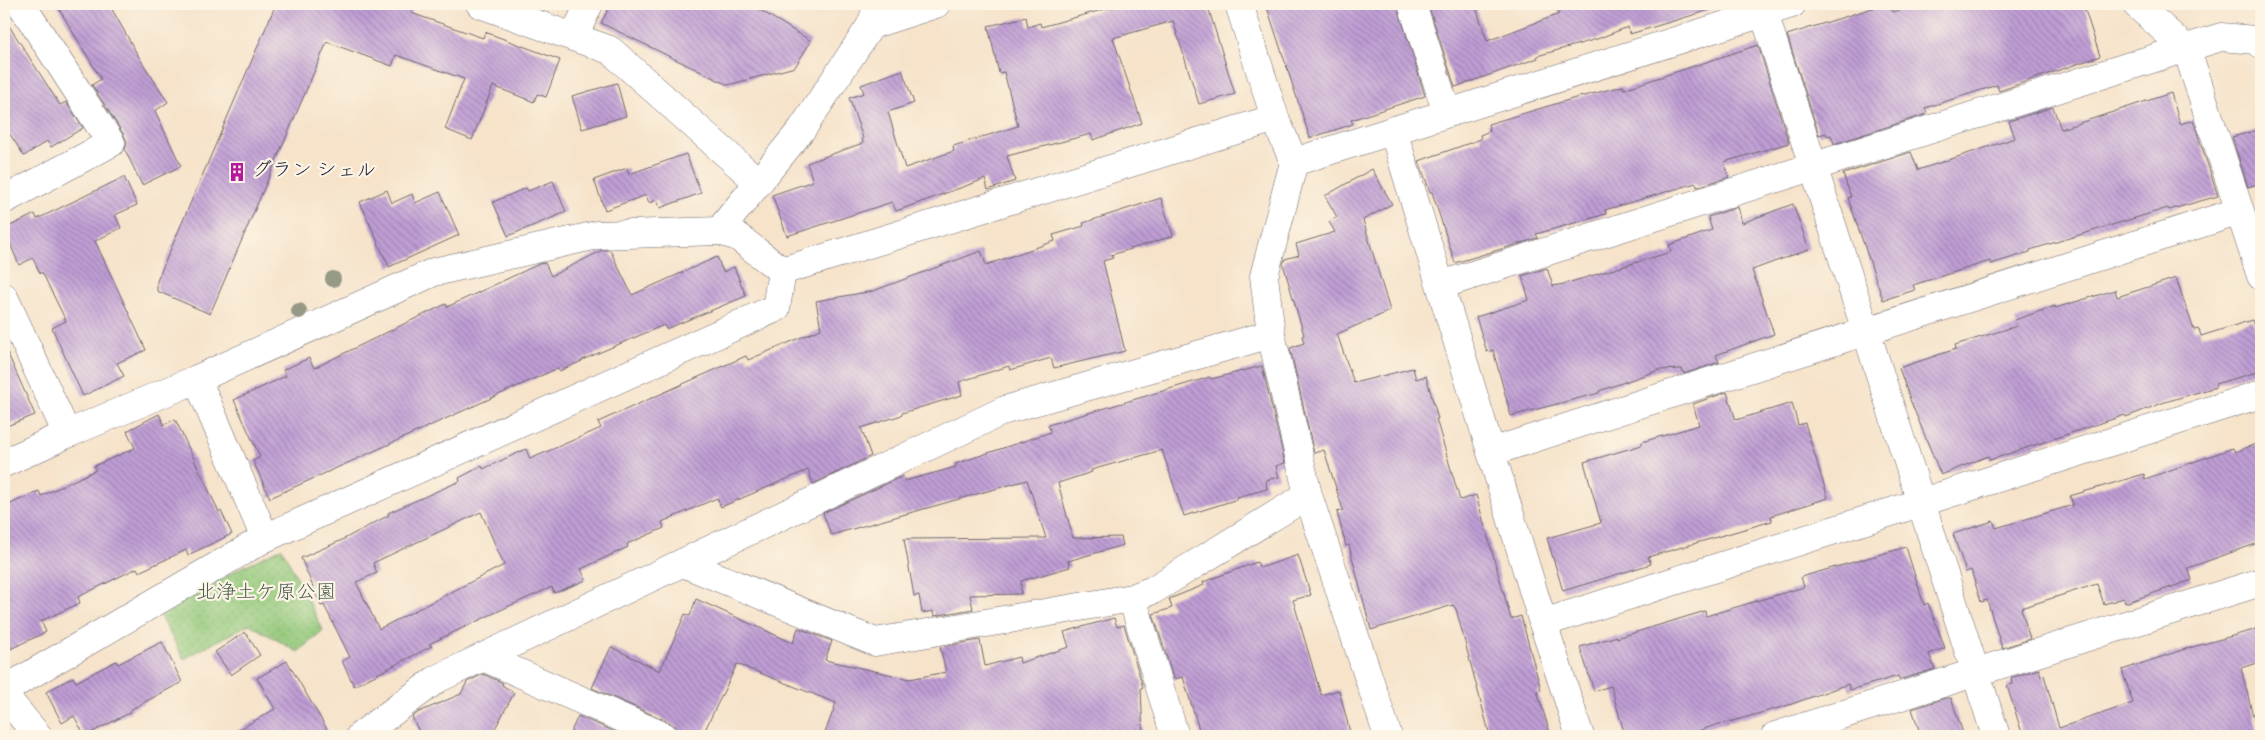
<svg xmlns="http://www.w3.org/2000/svg" width="2265" height="740" font-family="Dekko,'Klee One',sans-serif">
	<style>
		.park { fill: url(#park-dots); stroke: #5b765b }
		.building { fill: url(#building-back-hatch); fill-rule: evenodd }
		.lines { fill: none; stroke-linecap: round; stroke-linejoin: round }
		.minor-casing { stroke: #6c666d; stroke-width: 29 }
		.minor { stroke: #fff; stroke-width: 28 }
		.tree { fill: #979987 }
		.labels { text-anchor: middle; dominant-baseline: central; stroke-width: 4.5; stroke-linejoin: round; paint-order: stroke }
		.poi-label { font-size: 20px; fill: #22223b; stroke: #fcf5e5; text-anchor: start }
		.park-label { font-size: 20px; fill: #4a5c51; stroke: #fcf5e5 }
	</style>
	<defs>
		<pattern id="park-dots" width="8" height="8" patternUnits="userSpaceOnUse" patternTransform="scale(1.25)"><rect width="8" height="8" fill="#94c97b"/><path d="M2 2h.1M6 6h.1" fill="none" stroke="#7fac6b" stroke-width="1.8" stroke-linecap="round"/></pattern>
		<pattern id="building-back-hatch" width="6" height="6" patternUnits="userSpaceOnUse" patternTransform="scale(1.25)"><rect width="6" height="6" fill="#c09ed5"/><path d="M-1 5l2 2M0 0l6 6M5-1l2 2" fill="none" stroke="#9c80ae"/></pattern>
	</defs>
	<rect width="100%" height="100%" fill="#fcf5e5"/>
	<filter id="ink" filterUnits="userSpaceOnUse"><feTurbulence type="fractalNoise" baseFrequency=".02" numOctaves="2"/><feDisplacementMap in="SourceGraphic" scale="10" xChannelSelector="R" yChannelSelector="G"/><feConvolveMatrix kernelMatrix="1 2 1 2 8 2 1 2 1" color-interpolation-filters="sRGB"/></filter>
	<filter id="wash" filterUnits="userSpaceOnUse"><feTurbulence type="fractalNoise" baseFrequency=".0096" numOctaves="4" result="noise"/><feDisplacementMap in="SourceGraphic" scale="20" xChannelSelector="R" yChannelSelector="G"/><feGaussianBlur stdDeviation="1.12" result="paint"/><feColorMatrix in="noise" values="0 0 0 0 0 0 0 0 0 0 0 0 0 0 0 0 0 1.4 0 .05"/><feComposite in="paint" operator="in"/></filter>
	<g filter="url(#wash)">
		<rect width="100%" height="100%" fill="#f6e3ca"/>
		<polygon class="park" points="282,548 323,630 298,652 249,624 184,659 159,614 242,567"/>
		<g id="blocks">
			<g class="building">
				<polygon points="56,4 109,4 140,59 168,102 155,111 181,166 142,185 125,150 127,142 124,135 92,85 101,79"/>
				<polygon points="276,4 415,4 411,13 483,38 485,32 560,60 546,97 537,94 534,102 493,86 472,140 445,129 464,79 396,55 392,66 327,42 210,314 157,291 157,281"/>
				<polygon points="611,4 750,4 811,41 795,67 728,85 601,23"/>
				<polygon points="1123,4 1207,4 1235,94 1199,104 1173,21 1113,38 1142,123 1093,140 1091,134 1007,156 1015,181 988,190 985,179 896,211 892,202 787,236 772,195 813,181 807,163 863,143 862,139 863,138 849,98 864,93 861,85 902,70 914,103 888,112 905,168 954,151 953,146 1018,126 1004,72 999,73 988,26 1026,17 1028,27 1040,23 1041,27"/>
				<polygon points="1266,4 1397,4 1425,96 1351,120 1353,124 1310,138"/>
				<polygon points="1428,4 1475,4 1487,41 1559,14 1556,4 1709,4 1710,10 1630,34 1628,27 1597,39 1537,56 1538,58 1455,87"/>
				<polygon points="1885,4 1890,4 1893,12 1918,4 2083,4 2100,56 1999,91 1997,85 1925,108 1927,114 1834,144 1831,135 1827,136 1826,133 1819,135 1787,35"/>
				<polygon points="4,18 60,105 66,102 83,128 51,147 47,141 24,156 4,125"/>
				<polygon points="1758,45 1789,143 1724,162 1729,177 1697,187 1696,183 1605,210 1606,214 1536,234 1538,238 1455,263 1432,192 1430,192 1419,161 1481,139 1480,135 1490,131 1488,124 1572,99 1623,86 1624,89"/>
				<polygon points="617,83 626,116 582,129 572,96"/>
				<polygon points="2171,93 2180,124 2193,120 2218,196 2169,210 2168,208 2030,250 2030,252 1991,264 1990,261 1913,285 1915,290 1883,300 1848,198 1851,197 1843,174 1911,152 1918,170 2015,138 2009,121 2053,107 2061,129"/>
				<polygon points="2261,129 2261,183 2248,187 2232,137"/>
				<polygon points="686,154 701,193 660,208 657,200 649,203 646,195 605,210 594,180 627,168 629,174"/>
				<polygon points="1372,169 1392,204 1363,220 1390,311 1337,334 1354,383 1413,368 1416,379 1426,376 1438,419 1436,419 1460,500 1476,495 1511,619 1521,616 1541,690 1537,691 1551,736 1490,736 1456,609 1453,605 1371,630 1349,545 1346,546 1337,512 1343,510 1324,450 1314,453 1290,348 1304,343 1302,336 1304,335 1283,264 1285,259 1299,255 1296,244 1335,232 1329,222 1337,217 1325,196"/>
				<polygon points="124,177 137,205 115,215 121,228 95,241 146,350 117,363 124,376 83,396 52,328 66,321 42,272 40,274 33,258 19,265 4,229 35,214 37,219"/>
				<polygon points="553,181 566,212 508,236 493,202 526,188 528,191"/>
				<polygon points="387,190 392,203 412,194 415,203 440,192 459,235 389,267 360,202"/>
				<path d="M 1161,198 L 1173,236 L 1111,255 L 1113,258 L 1103,261 L 1125,351 L 1054,368 L 1051,358 L 1010,370 L 1009,366 L 959,382 L 962,395 L 902,413 L 902,415 L 861,428 L 871,456 L 813,484 L 808,470 L 721,507 L 717,498 L 662,522 L 664,528 L 627,544 L 628,547 L 581,569 L 586,580 L 554,593 L 552,587 L 507,607 L 429,644 L 432,646 L 354,686 L 342,661 L 350,657 L 324,605 L 321,606 L 301,558 L 340,541 L 389,515 L 388,513 L 460,481 L 459,478 L 482,466 L 483,469 L 526,449 L 530,459 L 601,428 L 598,422 L 701,376 L 746,356 L 748,360 L 821,329 L 816,301 L 873,291 L 981,251 L 986,265 L 1055,241 L 1053,235 L 1084,226 L 1083,223 ZM 481,512 L 504,565 L 379,629 L 356,582 L 377,573 L 373,563 Z"/>
				<polygon points="1793,204 1809,249 1752,270 1774,334 1716,355 1719,362 1684,374 1682,369 1659,370 1599,391 1599,393 1511,416 1493,350 1487,352 1476,317 1529,300 1522,276 1547,268 1553,286 1564,284 1671,252 1669,245 1712,230 1708,217 1738,207 1742,223"/>
				<polygon points="603,250 610,250 632,295 717,257 723,272 734,267 746,296 666,329 664,325 582,360 582,361 559,371 558,368 270,498 253,461 260,457 234,400 286,376 283,370 309,358 314,368 404,324 446,304 447,307 539,264 545,263 551,276"/>
				<polygon points="2176,278 2194,330 2199,329 2201,336 2252,320 2261,348 2261,371 2215,384 2216,387 2165,402 2126,417 2125,415 1990,460 1988,456 1941,475 1911,402 1899,368 1956,349 1955,345 2017,326 2015,320 2055,306 2055,308 2115,290 2117,297"/>
				<polygon points="4,345 35,415 4,427"/>
				<polygon points="1262,366 1285,463 1276,466 1279,477 1266,480 1267,489 1237,497 1238,499 1184,516 1162,450 1091,470 1092,472 1058,483 1073,538 1121,537 1123,545 1068,561 1070,567 1021,581 1021,594 970,595 973,609 934,616 933,611 922,613 919,595 914,596 904,539 1046,538 1027,480 831,535 823,513 903,476 905,481 956,467 955,464 1051,432 1048,425 1210,377 1211,379"/>
				<polygon points="1727,392 1736,420 1792,403 1798,425 1805,423 1828,498 1771,516 1772,521 1648,557 1651,564 1563,591 1547,538 1601,523 1584,462 1642,445 1642,442 1699,425 1693,404"/>
				<polygon points="159,414 164,425 175,419 219,512 221,511 232,534 188,555 186,550 139,572 137,568 78,597 80,603 41,621 46,632 4,652 4,507 39,491 41,496 96,470 94,466 135,448 127,431"/>
				<polygon points="2261,442 2261,542 2188,568 2192,580 2125,603 2124,598 2104,604 2097,584 2021,608 2030,639 2002,648 1987,600 1981,602 1971,570 1966,572 1953,534 1993,521 1996,528 2073,505 2070,496 2144,474 2145,479 2233,448 2235,452"/>
				<polygon points="1906,547 1924,605 1928,603 1945,648 1929,654 1935,669 1899,680 1898,676 1850,690 1848,684 1789,705 1722,724 1722,723 1683,736 1625,736 1611,686 1594,691 1580,647 1617,636 1617,638 1705,611 1706,616 1804,587 1801,577"/>
				<polygon points="1298,555 1311,595 1293,600 1321,695 1339,690 1351,736 1201,736 1183,677 1174,679 1153,614 1172,608 1169,599 1204,585 1203,582 1257,562 1260,568"/>
				<polygon points="696,599 793,643 798,628 832,641 825,660 910,679 946,672 940,647 980,640 985,666 1019,657 1020,663 1069,647 1064,632 1114,618 1117,627 1124,625 1143,687 1141,688 1143,736 824,736 836,703 737,664 702,736 678,736 676,727 669,722 592,688 611,647 660,671 685,614 690,616"/>
				<polygon points="2261,628 2261,662 2241,668 2258,736 2023,736 2007,686 2012,684 2011,678 2039,669 2041,676 2044,675 2059,728 2133,703 2122,670 2182,650"/>
				<polygon points="245,632 260,655 231,675 215,652"/>
				<polygon points="162,642 182,682 130,710 131,712 85,736 74,716 62,723 46,692 73,677 76,682 116,661 118,664"/>
				<polygon points="287,661 331,736 228,736 275,709 257,678"/>
				<polygon points="483,674 503,683 502,685 514,693 491,736 421,736 412,717 419,712 461,694 467,682"/>
				<polygon points="1946,698 1951,698 1964,736 1921,736 1912,709"/>
				<polygon points="578,716 625,736 569,736"/>
			</g>
		</g>
	</g>
	<g filter="url(#ink)">
		<use href="#blocks" fill-opacity="0" stroke="#6c666d" stroke-width="1"/>
		<g class="lines">
			<g class="minor-casing">
				<g id="minor">
					<polyline points="480,4 610,50 758,182"/>
					<polyline points="878,4 871,25 802,129 719,231 738,237 782,271 1275,118"/>
					<polyline points="1239,4 1275,118 1294,162 1264,276 1271,334 1308,495 1388,736"/>
					<polyline points="1412,4 1447,113"/>
					<polyline points="1761,4 1996,736"/>
					<polyline points="2136,4 2187,50 2261,276"/>
					<polyline points="871,25 936,4"/>
					<polyline points="574,37 589,4"/>
					<polyline points="1393,130 1543,623 1580,736"/>
					<polyline points="1294,162 1792,4"/>
					<polyline points="4,200 111,143 21,4"/>
					<polyline points="1441,285 2221,37 2255,40 2261,44"/>
					<polyline points="4,297 67,434"/>
					<polyline points="197,379 265,538"/>
					<polyline points="1491,452 2240,211"/>
					<polyline points="4,463 67,434 197,379 434,272 597,235 719,231"/>
					<polyline points="683,563 875,642 1132,598 1153,590 1308,495"/>
					<polyline points="1132,598 1175,736"/>
					<polyline points="1543,623 2261,394"/>
					<polyline points="483,657 663,736"/>
					<polyline points="4,690 265,538 776,308 782,271"/>
					<polyline points="4,695 38,736"/>
					<polyline points="360,736 437,679 1005,410 1271,334"/>
					<polyline points="1775,736 2261,582"/>
				</g>
			</g>
			<use href="#minor" class="minor"/>
		</g>
		<g class="tree">
			<circle cx="333" cy="279" r="8"/>
			<circle cx="299" cy="311" r="8"/>
		</g>
	</g>
	<defs>
		<g id="building-bare" transform="scale(1.5)"><path d="M-4-6H4V6H1V3H-1V6H-4ZM-2.5-4.3h1.7v1.8h-1.7ZM.8-4.3h1.7v1.8H.8ZM-2.5-1h1.7V.8h-1.7ZM.8-1h1.7V.8H.8Z" fill="#b5179e" stroke="#fcf5e5" stroke-width="2.5" paint-order="stroke"/></g>
	</defs>
	<g fill-rule="evenodd">
		<use href="#building-bare" x="237" y="172"/>
	</g>
	<g class="labels">
		<g class="poi-label">
			<text x="252" y="172">グラン シェル</text>
		</g>
		<g class="park-label">
			<text x="266" y="594">北浄土ケ原公園</text>
		</g>
	</g>
	<rect width="2265" height="740" fill="none" stroke="#fcf5e5" stroke-width="20"/>
</svg>
